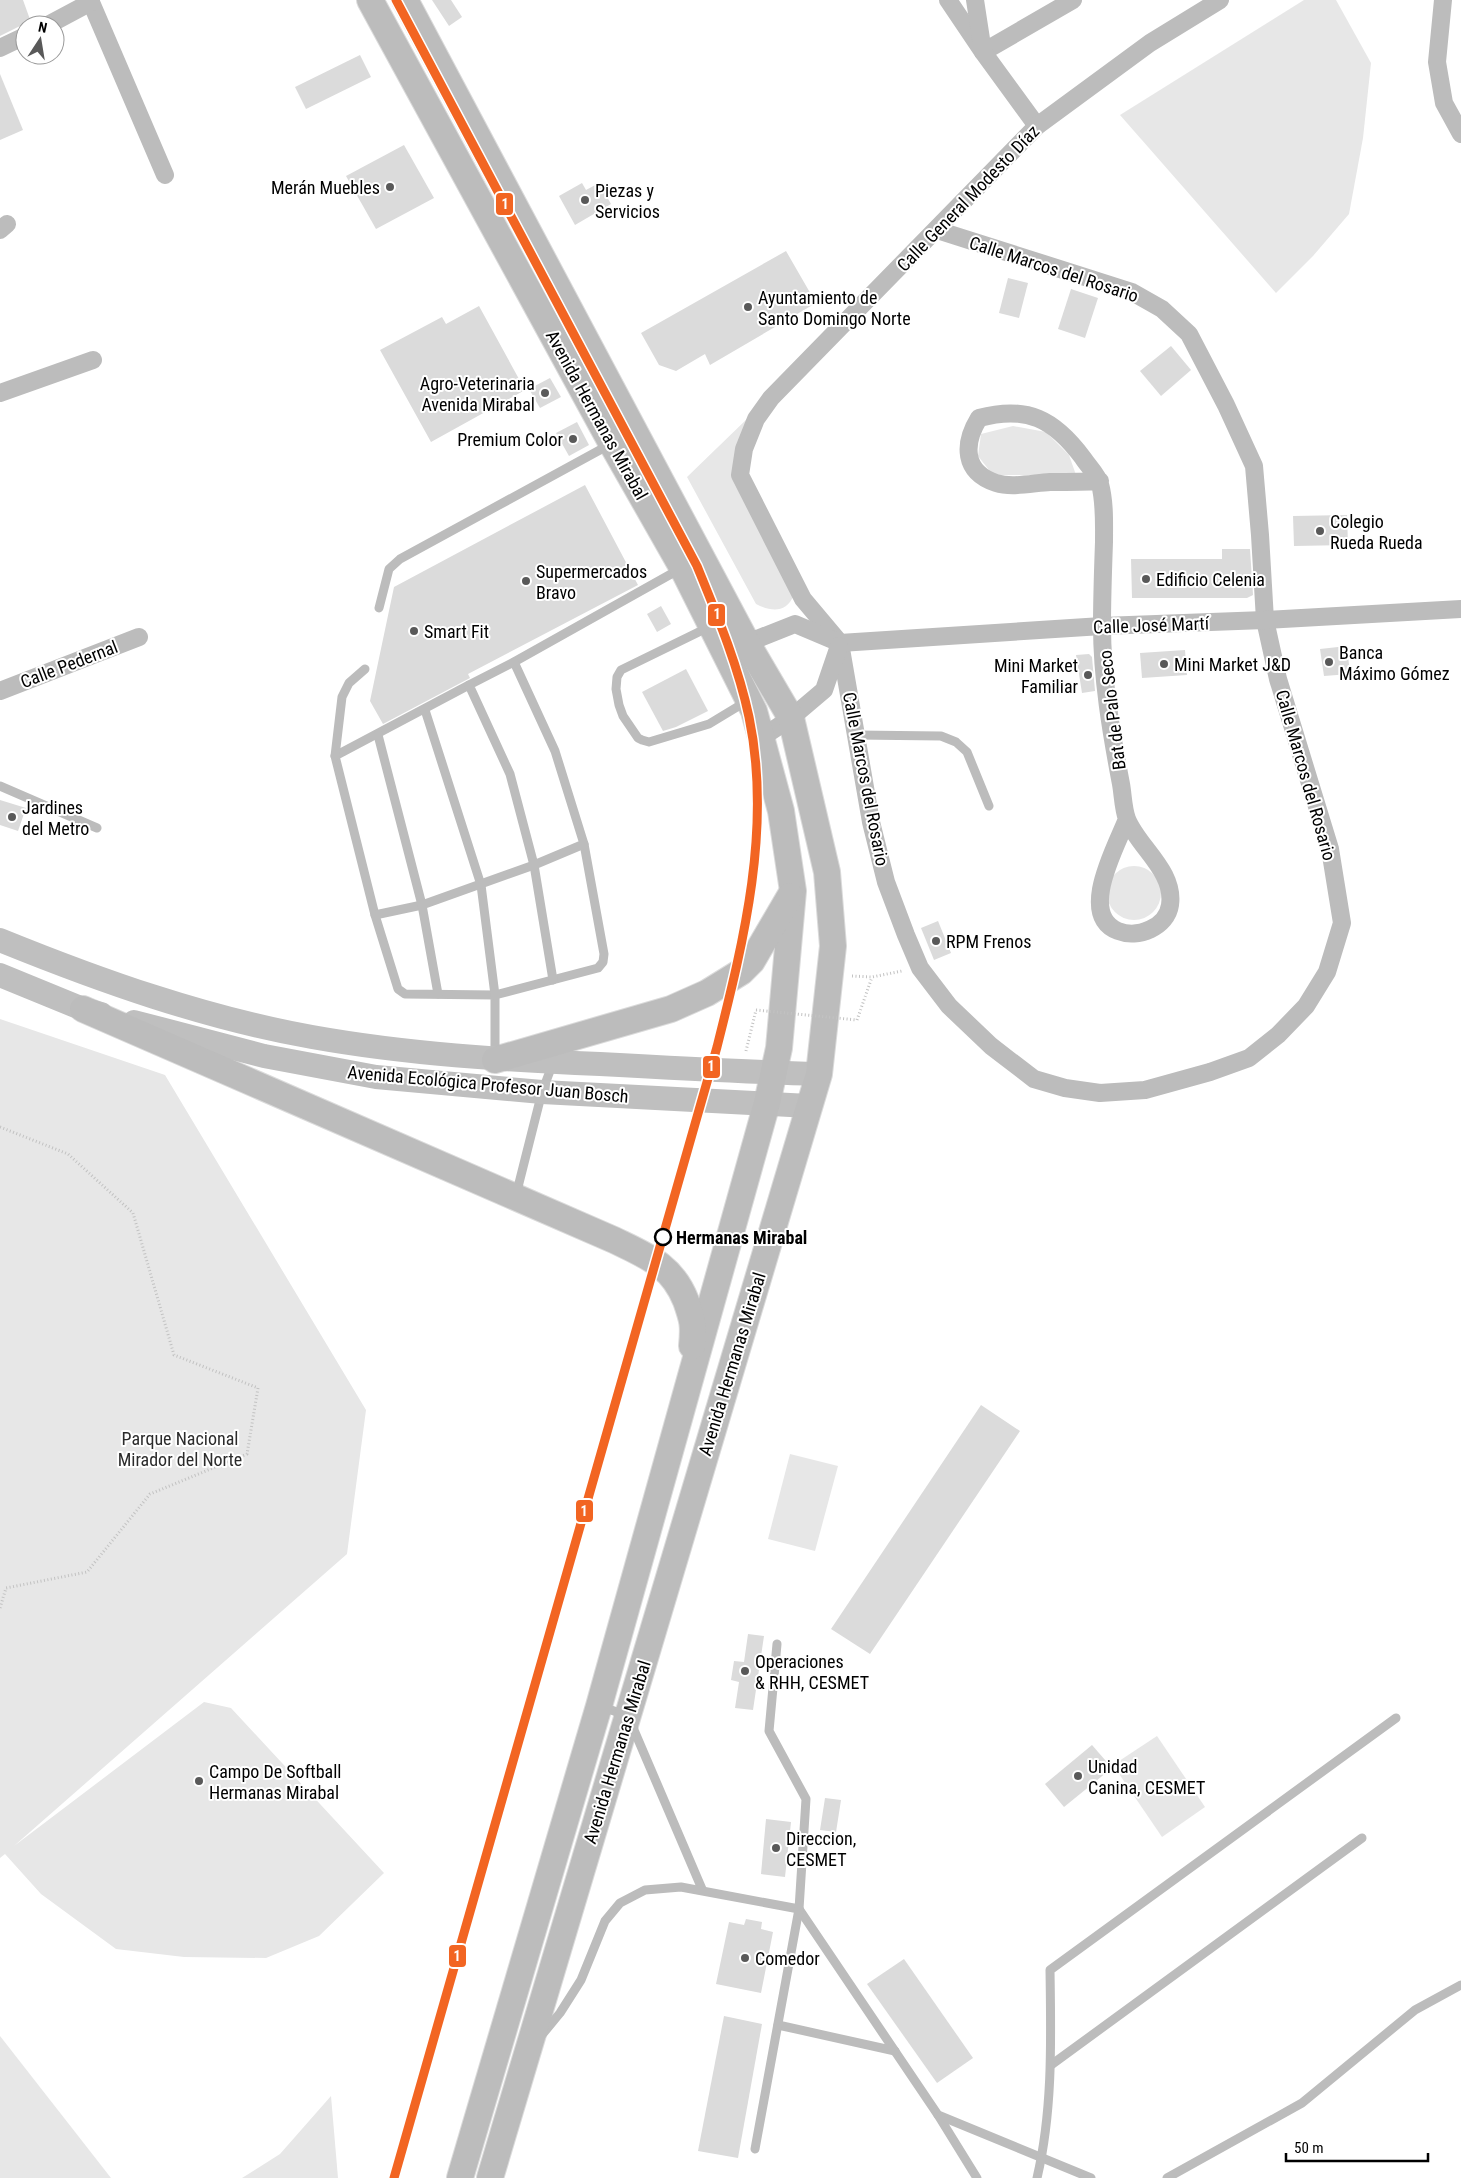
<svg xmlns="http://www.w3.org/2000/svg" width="1461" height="2178" font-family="'Roboto Condensed',sans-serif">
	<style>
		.green { fill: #e7e7e7 }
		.building { fill: #dbdbdb }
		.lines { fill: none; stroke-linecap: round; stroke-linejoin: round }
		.primary-casing { stroke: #dbdbdb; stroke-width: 28 }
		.path { stroke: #c2c2c2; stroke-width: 3; stroke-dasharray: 1 2.5; stroke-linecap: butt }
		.lane { stroke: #bcbcbc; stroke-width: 9 }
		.street { stroke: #bcbcbc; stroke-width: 18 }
		.secondary { stroke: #bfbfbf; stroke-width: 24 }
		.primary { stroke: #bcbcbc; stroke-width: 26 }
		.path-bridge { stroke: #c2c2c2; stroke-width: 3; stroke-dasharray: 1 2.5; stroke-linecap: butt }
		.metro-1-casing { stroke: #fff; stroke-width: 12 }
		.metro-1 { stroke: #f26522; stroke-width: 9 }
		.poi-dot { fill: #595959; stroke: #fff; stroke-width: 2 }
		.stop-dot { fill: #fff; stroke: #000; stroke-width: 2.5 }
		.labels { text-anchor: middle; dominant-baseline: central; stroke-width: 4; stroke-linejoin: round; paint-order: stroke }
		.poi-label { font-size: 18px; fill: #000; stroke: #fff; text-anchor: start }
		.street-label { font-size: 18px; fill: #000; stroke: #fff }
		.stop-label { font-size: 18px; font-weight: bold; fill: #000; stroke: #fff; text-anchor: start }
		.park-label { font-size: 18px; fill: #2b2b2b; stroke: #fff }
		.line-badge { stroke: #fff; stroke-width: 2 }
		.badge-label { font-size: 14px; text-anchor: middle; font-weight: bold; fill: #fff }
	</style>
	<rect width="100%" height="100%" fill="#fff"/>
	<g class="green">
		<polygon points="1304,0 1336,0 1371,63 1363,138 1349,214 1313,256 1276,293 1120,115"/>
		<path d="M 749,417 L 735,465 L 794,595 C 786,613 772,612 756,604 L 687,477 Z"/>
		<polygon points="1013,426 1046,432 1069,455 1076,475 993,475 978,456 981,434"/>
		<circle cx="1134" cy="893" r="27"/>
		<polygon points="0,1019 165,1075 366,1410 347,1554 14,1846 204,1702 231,1708 384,1873 319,1936 266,1958 184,1957 116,1949 41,1894 5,1854 0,1858"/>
		<polygon points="790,1454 838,1466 815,1551 768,1539"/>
		<polygon points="1157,1736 1205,1807 1162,1837 1113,1765"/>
		<polygon points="0,2036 111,2178 0,2178"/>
		<polygon points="331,2096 338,2178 242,2178 280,2154"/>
	</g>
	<g class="building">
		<polygon points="0,0 23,0 32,25 20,26 0,36"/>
		<polygon points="432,0 451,0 462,17 449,26"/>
		<polygon points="360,55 371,77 306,109 295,87"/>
		<polygon points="0,74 23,130 0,140"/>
		<polygon points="404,145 434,198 376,229 346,176"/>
		<polygon points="582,183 586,190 599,183 611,204 575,225 559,196"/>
		<polygon points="786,251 816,303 710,365 705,354 676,371 659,365 641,333"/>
		<polygon points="1008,278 1028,283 1019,318 999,313"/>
		<polygon points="1071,289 1098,298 1085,338 1058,329"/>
		<polygon points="479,306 525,390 431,442 380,350 442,317 446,324"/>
		<polygon points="1171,346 1191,370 1161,396 1140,371"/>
		<polygon points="550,378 561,397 540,408 529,389"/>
		<polygon points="577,422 589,445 569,456 556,433"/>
		<polygon points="585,485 638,585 468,674 470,678 383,724 370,701 394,587"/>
		<polygon points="1347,515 1348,545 1294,546 1293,516"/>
		<polygon points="1222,549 1250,549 1253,595 1247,598 1132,598 1131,559 1222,559"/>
		<polygon points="661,606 671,624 657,632 647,614"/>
		<polygon points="1347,646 1350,674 1324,676 1320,649"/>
		<polygon points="1185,650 1187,675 1142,678 1140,653"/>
		<polygon points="1089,654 1092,657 1095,691 1082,693 1076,655"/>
		<polygon points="686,669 708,711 676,727 663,731 642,692"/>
		<polygon points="0,800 26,808 18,831 0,825"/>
		<polygon points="938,921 951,953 934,960 921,928"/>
		<polygon points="981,1405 1020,1431 870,1654 831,1629"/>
		<polygon points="748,1634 764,1636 753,1710 735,1708 739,1682 731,1680 734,1661 744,1662"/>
		<polygon points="1092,1745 1112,1768 1064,1807 1045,1784"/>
		<polygon points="825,1798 841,1800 836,1832 820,1830"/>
		<polygon points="766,1819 791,1822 785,1877 761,1874"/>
		<polygon points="746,1919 762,1922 761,1929 773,1932 761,1993 716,1984 729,1922 744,1925"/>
		<polygon points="904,1959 973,2058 937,2083 867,1984"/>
		<polygon points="724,2016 762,2024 738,2158 698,2151"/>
	</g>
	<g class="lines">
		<g class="primary-casing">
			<g id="primary">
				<polyline points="370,0 612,444 682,567 754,711 781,811 793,891 779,1048 767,1103 599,1706 460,2178"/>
				<polyline points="405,0 747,643 791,718 827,872 833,946 819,1074 490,2178"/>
				<path d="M 83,1009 L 614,1240 C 647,1256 672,1265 686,1301 C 693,1321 694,1325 692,1346"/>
				<polyline points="495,1060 671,1009 707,993 741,972 752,961 790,896"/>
			</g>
		</g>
		<g class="path">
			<polyline points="852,976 872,977 902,971"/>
			<polyline points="857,1020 872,977"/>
			<polyline points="746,1051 756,1010"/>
			<polyline points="0,1127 68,1154 133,1213 174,1355 258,1388 247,1454 150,1494 87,1572 6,1588 0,1608"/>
		</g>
		<g class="lane">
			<polyline points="379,608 389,569 400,559 609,445"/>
			<polyline points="709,627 621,670 617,677 616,689 619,705 623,716 638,738 642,740 649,742 709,724 747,701"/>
			<polyline points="469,685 335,756 375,915 398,989 405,994 495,995 495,1057"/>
			<polyline points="425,710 481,885 495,995 598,968 603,962 604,954 584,844"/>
			<polyline points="856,735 941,736 956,742 967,752 989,806"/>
			<polyline points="335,756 342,697 349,683 365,669"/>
			<polyline points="0,786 97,828"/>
			<polyline points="375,915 422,905 378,735"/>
			<polyline points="553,980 534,865 510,774 469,685 514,662 680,569"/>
			<polyline points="438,994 422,905 534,865 584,844 555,751 514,662"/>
			<polyline points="516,1195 542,1092 553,1063"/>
			<polyline points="600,1706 628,1716 702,1889"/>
			<polyline points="799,1909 938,2115 1091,2178"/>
			<polyline points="778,2025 895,2051"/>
			<polyline points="541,2036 560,2013 581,1980 605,1921 620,1903 645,1890 681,1887 799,1909 806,1799 769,1731 777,1644"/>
			<polyline points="1051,2065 1362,1838"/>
			<polyline points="938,2115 977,2178"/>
			<polyline points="755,2149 799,1909"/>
			<path d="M 1037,2178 C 1053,2110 1051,2039 1050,1970 L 1396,1718"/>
			<polyline points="1167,2178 1302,2103 1415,2010 1461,1985"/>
		</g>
		<g class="street">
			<polyline points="90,0 165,175"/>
			<polyline points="948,0 983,52 1073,0"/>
			<polyline points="975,0 983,52 1037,126"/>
			<polyline points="1443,0 1437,62 1444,103 1461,134"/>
			<polyline points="48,25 91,2"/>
			<polyline points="0,48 25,36"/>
			<polyline points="0,230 7,224"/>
			<polyline points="0,393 93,360"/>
			<path d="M 1100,481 C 1083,482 1066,482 1050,482 C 1033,483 1012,488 996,483 C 963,472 963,444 979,418 C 1027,405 1054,419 1083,458 C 1088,466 1098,475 1100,484 C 1105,503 1104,523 1104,542 C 1103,570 1102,597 1102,625 C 1102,678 1111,732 1121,784 C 1123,795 1123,808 1127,819 C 1138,847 1175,871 1170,905 C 1167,927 1138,939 1118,931 C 1077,915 1117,845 1127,819"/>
			<polyline points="840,643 871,822 886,882 906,935 920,968 949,1006 991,1046 1034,1079 1065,1088 1100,1093 1145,1090 1210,1072 1249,1058 1278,1035 1306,1006 1327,972 1342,923 1330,849 1278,679 1265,620 1260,535 1254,466 1226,405 1189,334 1162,309 1132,292 937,230"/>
			<polyline points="840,643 803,599 740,475 744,449 756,419 771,398 1037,126 1150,43 1220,0"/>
			<polyline points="740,649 747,643 795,624 840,643 1102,626 1265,620 1461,609"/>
			<polyline points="0,691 139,637"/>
			<polyline points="761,738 791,718 824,690 839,646"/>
		</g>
		<g class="secondary">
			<path d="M 0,940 C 101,981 205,1018 312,1037 C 407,1054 504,1060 600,1064 C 673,1068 746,1072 819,1074"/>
			<polyline points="0,975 83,1009 101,1014"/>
			<polyline points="134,1022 264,1056 376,1077 542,1092 809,1106"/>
		</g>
		<use href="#primary" class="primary"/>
		<polyline class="path-bridge" points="756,1010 857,1020"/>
		<g class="metro-1-casing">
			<path id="metro-1" d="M 394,2178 L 717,1047 C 744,940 772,827 749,717 C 738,665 717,615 697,566 L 396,0"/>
		</g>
		<use href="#metro-1" class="metro-1"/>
	</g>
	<g class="poi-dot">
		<circle cx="390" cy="187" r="5"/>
		<circle cx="585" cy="200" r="5"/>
		<circle cx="748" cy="307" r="5"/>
		<circle cx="545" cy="393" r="5"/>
		<circle cx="573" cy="439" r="5"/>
		<circle cx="1320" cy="531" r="5"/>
		<circle cx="1146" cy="579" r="5"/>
		<circle cx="526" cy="581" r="5"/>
		<circle cx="414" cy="631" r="5"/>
		<circle cx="1329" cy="662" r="5"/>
		<circle cx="1164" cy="664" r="5"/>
		<circle cx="1088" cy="675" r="5"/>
		<circle cx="12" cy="817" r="5"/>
		<circle cx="936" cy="941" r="5"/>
		<circle cx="745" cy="1671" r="5"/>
		<circle cx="1078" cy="1776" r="5"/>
		<circle cx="199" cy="1781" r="5"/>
		<circle cx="776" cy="1848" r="5"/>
		<circle cx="745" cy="1958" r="5"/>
	</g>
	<circle class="stop-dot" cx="663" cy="1237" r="8"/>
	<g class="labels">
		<g class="poi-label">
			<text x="380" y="187" text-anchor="end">Merán Muebles</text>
			<text x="595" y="190">Piezas y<tspan x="595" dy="21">Servicios</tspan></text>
			<text x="758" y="297">Ayuntamiento de<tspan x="758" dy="21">Santo Domingo Norte</tspan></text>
			<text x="535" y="383" text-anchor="end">Agro-Veterinaria<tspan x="535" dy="21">Avenida Mirabal</tspan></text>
			<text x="563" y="439" text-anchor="end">Premium Color</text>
			<text x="1330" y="521">Colegio<tspan x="1330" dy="21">Rueda Rueda</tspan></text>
			<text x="536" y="571">Supermercados<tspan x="536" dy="21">Bravo</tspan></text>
			<text x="1156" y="579">Edificio Celenia</text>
			<text x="424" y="631">Smart Fit</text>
			<text x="1339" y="652">Banca<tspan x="1339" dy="21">Máximo Gómez</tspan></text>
			<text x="1174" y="664">Mini Market J&amp;D</text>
			<text x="1078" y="665" text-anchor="end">Mini Market<tspan x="1078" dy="21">Familiar</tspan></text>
			<text x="22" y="807">Jardines<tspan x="22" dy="21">del Metro</tspan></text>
			<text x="946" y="941">RPM Frenos</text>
			<text x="755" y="1661">Operaciones<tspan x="755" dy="21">&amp; RHH, CESMET</tspan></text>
			<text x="1088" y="1766">Unidad<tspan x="1088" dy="21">Canina, CESMET</tspan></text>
			<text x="209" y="1771">Campo De Softball<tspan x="209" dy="21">Hermanas Mirabal</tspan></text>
			<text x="786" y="1838">Direccion,<tspan x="786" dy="21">CESMET</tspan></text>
			<text x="755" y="1958">Comedor</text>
		</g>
		<g class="street-label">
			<text transform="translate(968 198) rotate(-46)">Calle General Modesto Díaz</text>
			<text transform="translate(1054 269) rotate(18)">Calle Marcos del Rosario</text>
			<text transform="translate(597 415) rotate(61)">Avenida Hermanas Mirabal</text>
			<text transform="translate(1151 625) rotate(-2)">Calle José Martí</text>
			<text transform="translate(69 664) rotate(-21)">Calle Pedernal</text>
			<text transform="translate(1112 710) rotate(-97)">Bat de Palo Seco</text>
			<text transform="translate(1306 775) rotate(74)">Calle Marcos del Rosario</text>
			<text transform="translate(866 779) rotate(79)">Calle Marcos del Rosario</text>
			<text transform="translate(488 1084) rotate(5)">Avenida Ecológica Profesor Juan Bosch</text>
			<text transform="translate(732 1364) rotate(-73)">Avenida Hermanas Mirabal</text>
			<text transform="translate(617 1752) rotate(-73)">Avenida Hermanas Mirabal</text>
		</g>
		<g class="stop-label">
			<text x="676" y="1237">Hermanas Mirabal</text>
		</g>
		<g class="park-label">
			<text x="180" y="1438">Parque Nacional<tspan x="180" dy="21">Mirador del Norte</tspan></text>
		</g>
	</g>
	<g class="line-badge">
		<rect x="495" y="192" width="19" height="24" rx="5" fill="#f26522"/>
		<rect x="707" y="603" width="19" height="24" rx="5" fill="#f26522"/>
		<rect x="702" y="1055" width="19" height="24" rx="5" fill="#f26522"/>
		<rect x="575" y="1499" width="19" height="24" rx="5" fill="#f26522"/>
		<rect x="448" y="1944" width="19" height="24" rx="5" fill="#f26522"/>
	</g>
	<g class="badge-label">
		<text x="505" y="209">1</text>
		<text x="717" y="619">1</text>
		<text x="711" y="1071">1</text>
		<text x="584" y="1516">1</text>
		<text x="457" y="1961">1</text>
	</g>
	<g transform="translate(40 40) rotate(12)"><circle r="24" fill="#ffffff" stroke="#999999"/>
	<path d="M0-4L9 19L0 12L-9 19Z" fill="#595959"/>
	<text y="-8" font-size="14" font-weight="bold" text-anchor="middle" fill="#000000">N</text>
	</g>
	<path d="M1286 2153v8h142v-8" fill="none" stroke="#000000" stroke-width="2.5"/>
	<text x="1294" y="2153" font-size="15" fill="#000000" stroke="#ffffff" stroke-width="4" paint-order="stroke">50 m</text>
</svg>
